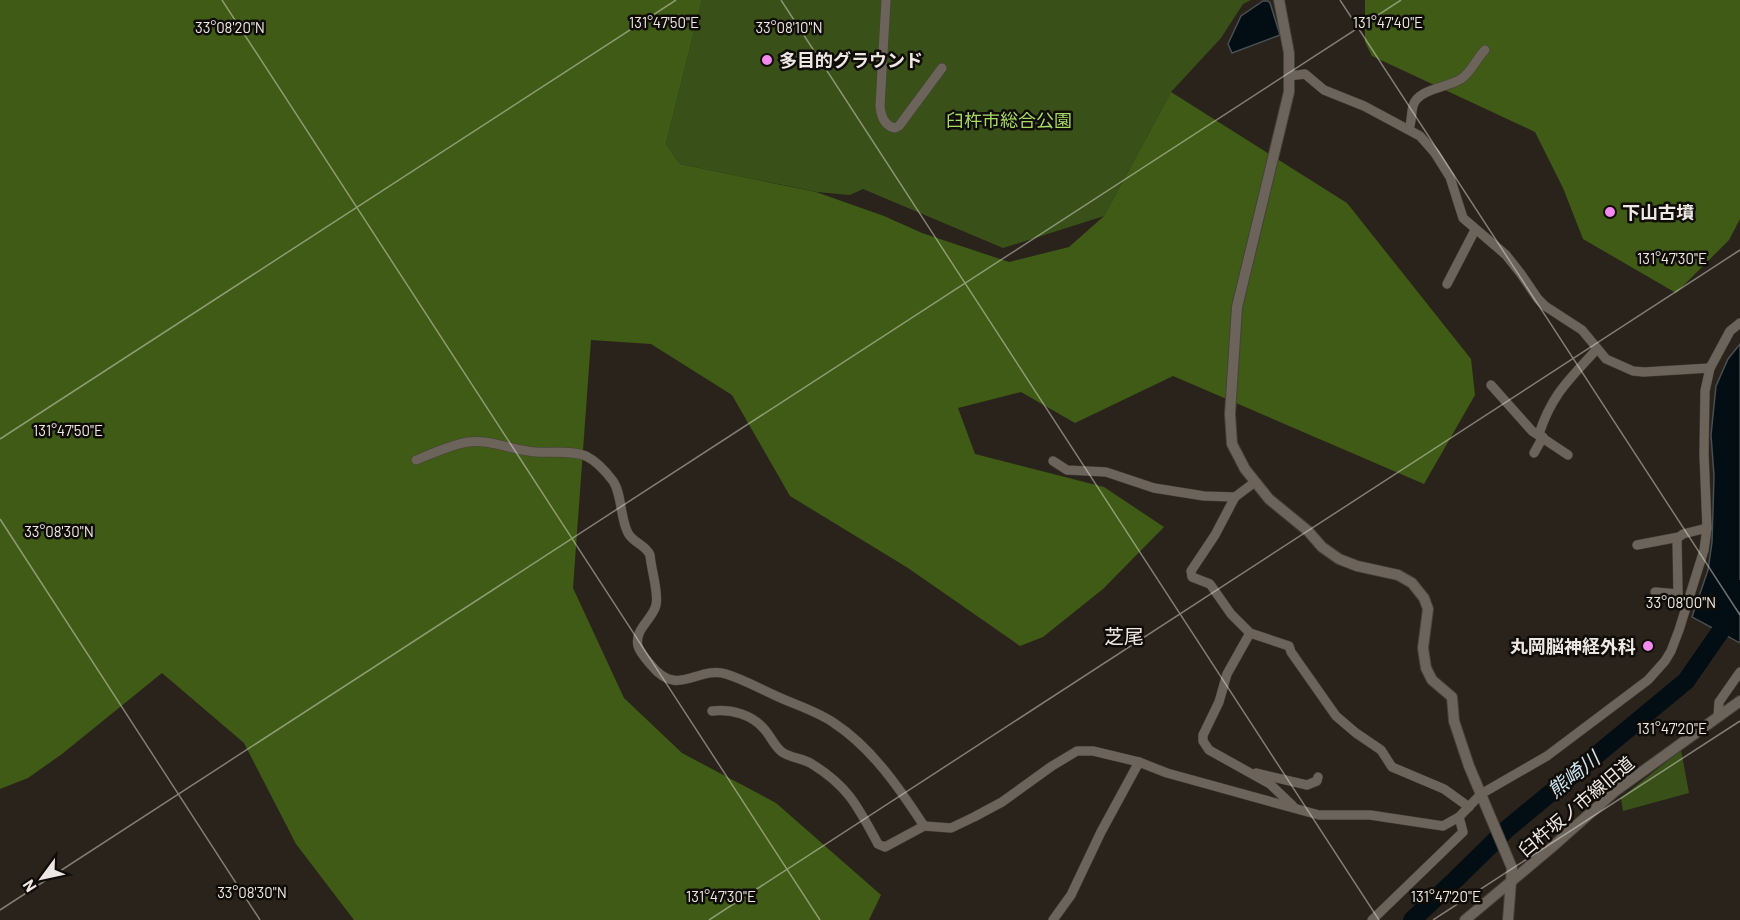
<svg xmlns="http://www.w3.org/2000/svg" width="1740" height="920" font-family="Barlow,'Noto Sans JP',sans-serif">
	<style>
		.green { fill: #395118 }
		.forest { fill: #3f5b15 }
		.water { fill: #020d14; stroke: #484f52; stroke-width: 1.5 }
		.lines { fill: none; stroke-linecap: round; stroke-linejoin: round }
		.river { stroke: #020d14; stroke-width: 18 }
		.minor-casing { stroke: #47413b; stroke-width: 10 }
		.tertiary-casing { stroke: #47413b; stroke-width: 12 }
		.minor { stroke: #6c645a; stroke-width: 9 }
		.tertiary { stroke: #6c645a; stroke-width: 10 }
		.ticks { fill: none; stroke: #ede8e3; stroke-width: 1.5; stroke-opacity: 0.45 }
		.poi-dot { fill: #f489ef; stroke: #100d09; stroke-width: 2 }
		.labels { text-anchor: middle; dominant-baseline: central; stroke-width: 5; stroke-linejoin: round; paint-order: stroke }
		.poi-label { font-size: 18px; font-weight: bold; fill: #ede8e3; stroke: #100d09; text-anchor: start }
		.park-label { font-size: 18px; fill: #a7da65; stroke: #100d09 }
		.street-label { font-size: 18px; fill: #ede8e3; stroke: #100d09 }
		.neighbourhood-label { font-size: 20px; fill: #ede8e3; stroke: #100d09 }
		.water-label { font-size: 20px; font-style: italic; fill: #cee5f3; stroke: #100d09 }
		.ticks-label { font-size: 15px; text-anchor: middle; fill: #ede8e3; stroke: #100d09; stroke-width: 5; stroke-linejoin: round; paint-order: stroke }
	</style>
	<rect width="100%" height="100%" fill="#2a231b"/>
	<g class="green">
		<polygon points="702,0 1251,0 1243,4 1221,38 1171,92 1104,216 1003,248 863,189 850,195 817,192 680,164 666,144"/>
		<polygon points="1681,750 1689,793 1623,811 1621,798"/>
	</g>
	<g class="forest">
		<polygon points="0,0 702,0 666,144 680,164 816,192 884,216 922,233 1009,262 1069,247 1104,216 1171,92 1347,203 1471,359 1475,395 1424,484 1173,376 1075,423 1021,392 958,408 975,454 1104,487 1164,527 1103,589 1043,637 1020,646 908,568 790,496 732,395 651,344 591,340 573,588 624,698 682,753 776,803 881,895 869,920 354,920 296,844 244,743 162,673 62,754 28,778 0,789"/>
		<polygon points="1365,0 1740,0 1740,219 1729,240 1676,293 1583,239 1563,188 1535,132 1372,56 1365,42"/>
	</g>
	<g class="water">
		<polygon points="1263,1 1268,1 1270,3 1280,35 1232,53 1228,44 1241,16"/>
		<polygon points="1740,344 1740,643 1692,617 1708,570 1712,542 1714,476 1711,435 1716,386 1728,359"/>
	</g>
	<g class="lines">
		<polyline class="river" points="1412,920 1455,880 1507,829 1686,681 1720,632 1740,589"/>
		<g class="minor-casing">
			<g id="minor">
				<path d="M 886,0 L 880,106 C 881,116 884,126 895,128 L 899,126 L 942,68"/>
				<polyline points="1289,76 1305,74 1324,90 1364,106 1420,136 1435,153 1450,177 1463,218 1506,255 1521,274 1538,299 1545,306 1582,330 1606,359 1633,371 1644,372 1710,368"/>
				<path d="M 1409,129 C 1412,121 1411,113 1413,106 C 1417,89 1449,87 1461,79 C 1472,71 1476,59 1485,50"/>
				<polyline points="1447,284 1475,230"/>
				<polyline points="1491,385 1532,431 1568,455"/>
				<path d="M 1539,434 C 1552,394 1569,380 1596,350"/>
				<polyline points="1534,453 1543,437"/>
				<path d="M 416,460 C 434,453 450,445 468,442 C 491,439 514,451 536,452 C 551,453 571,450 586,456 C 596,461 607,473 613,481 C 622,494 620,518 628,533 C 633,543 645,544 650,555 C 651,569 659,593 656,605 C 653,619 634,629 638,646 C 640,653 646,659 651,665 C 678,699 698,665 726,674 C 742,679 757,687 772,694 C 792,704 815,710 834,723 C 872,748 900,789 924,826"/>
				<polyline points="1053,461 1067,470 1106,472 1154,488 1204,496 1235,497"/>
				<polyline points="1255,482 1235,497 1215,535 1191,571 1192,577 1210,584 1231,614 1250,633 1289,646 1291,652 1336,716 1356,733 1381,750 1392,767 1444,789 1469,807"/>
				<polyline points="1637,545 1679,537 1683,534 1707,528"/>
				<polyline points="1655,592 1678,594 1677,538"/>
				<polyline points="1250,633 1227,674 1219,702 1203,735 1203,741 1209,750 1270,784 1293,806"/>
				<path d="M 712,711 C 731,709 752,714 765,730 C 771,737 775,747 782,752 C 790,758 803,758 812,764 C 849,787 858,807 878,844 L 885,847 L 924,826 L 951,828 L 974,817 L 1002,802 L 1052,766 L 1077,751 L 1093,751 L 1139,762 L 1167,773 L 1319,815 L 1370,815 L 1443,826 L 1459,817 L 1481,794 L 1547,756 L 1648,680 L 1665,661 L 1671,651 L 1679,630 L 1704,550 L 1707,528 L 1704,454 L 1705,391 L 1710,368 L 1730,331 L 1740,323"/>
				<polyline points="1718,717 1719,702 1740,672"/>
				<polyline points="1256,773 1307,785 1317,781 1318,777"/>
				<polyline points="1053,920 1071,895 1101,832 1139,762"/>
				<polyline points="1372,920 1463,832 1459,817"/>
			</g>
		</g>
		<g class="tertiary-casing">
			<g id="tertiary">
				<polyline points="1279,0 1289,53 1289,92 1237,307 1230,414 1232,444 1245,469 1269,499 1308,531 1322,547 1339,559 1357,566 1398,575 1412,583 1424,598 1428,609 1423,648 1426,668 1432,680 1452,697 1454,721 1469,766 1512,868 1508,920"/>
				<polyline points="1465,920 1551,848 1614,792 1740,701"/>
			</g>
		</g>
		<use href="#minor" class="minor"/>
		<use href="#tertiary" class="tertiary"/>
	</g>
	<path class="ticks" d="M 222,0 L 820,920M 781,0 L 1379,920M 1340,0 L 1740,615M 0,439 L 676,0M 0,519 L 260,920M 0,910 L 1401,0M 709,920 L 1740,250M 1433,920 L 1740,721"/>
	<g class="poi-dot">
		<circle cx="767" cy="60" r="6"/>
		<circle cx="1610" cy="212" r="6"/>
		<circle cx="1648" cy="646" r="6"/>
	</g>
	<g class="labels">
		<g class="poi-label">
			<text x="779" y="60">多目的グラウンド</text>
			<text x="1622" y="212">下山古墳</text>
			<text x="1636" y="646" text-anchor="end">丸岡脳神経外科</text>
		</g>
		<g class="park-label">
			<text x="1009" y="120">臼杵市総合公園</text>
		</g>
		<g class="street-label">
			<text transform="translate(1576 806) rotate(-40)">臼杵坂ノ市線旧道</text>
		</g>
		<g class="neighbourhood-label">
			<text x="1124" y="636">芝尾</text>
		</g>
		<g class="water-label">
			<text transform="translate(1573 774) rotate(-39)">熊崎川</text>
		</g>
	</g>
	<g class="ticks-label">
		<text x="664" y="28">131°47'50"E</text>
		<text x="1388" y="28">131°47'40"E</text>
		<text x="230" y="33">33°08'20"N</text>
		<text x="789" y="33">33°08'10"N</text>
		<text x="1672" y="264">131°47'30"E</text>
		<text x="68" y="436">131°47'50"E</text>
		<text x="59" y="537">33°08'30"N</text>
		<text x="1681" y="608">33°08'00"N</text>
		<text x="1672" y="734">131°47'20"E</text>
		<text x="252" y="898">33°08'30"N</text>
		<text x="721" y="902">131°47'30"E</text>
		<text x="1446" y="902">131°47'20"E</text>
	</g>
	<g transform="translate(42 878) rotate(237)" stroke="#100d09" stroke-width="4.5" paint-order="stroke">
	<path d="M0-4.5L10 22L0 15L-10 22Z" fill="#ede8e3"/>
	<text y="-9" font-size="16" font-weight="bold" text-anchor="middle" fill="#ede8e3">N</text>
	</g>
</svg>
